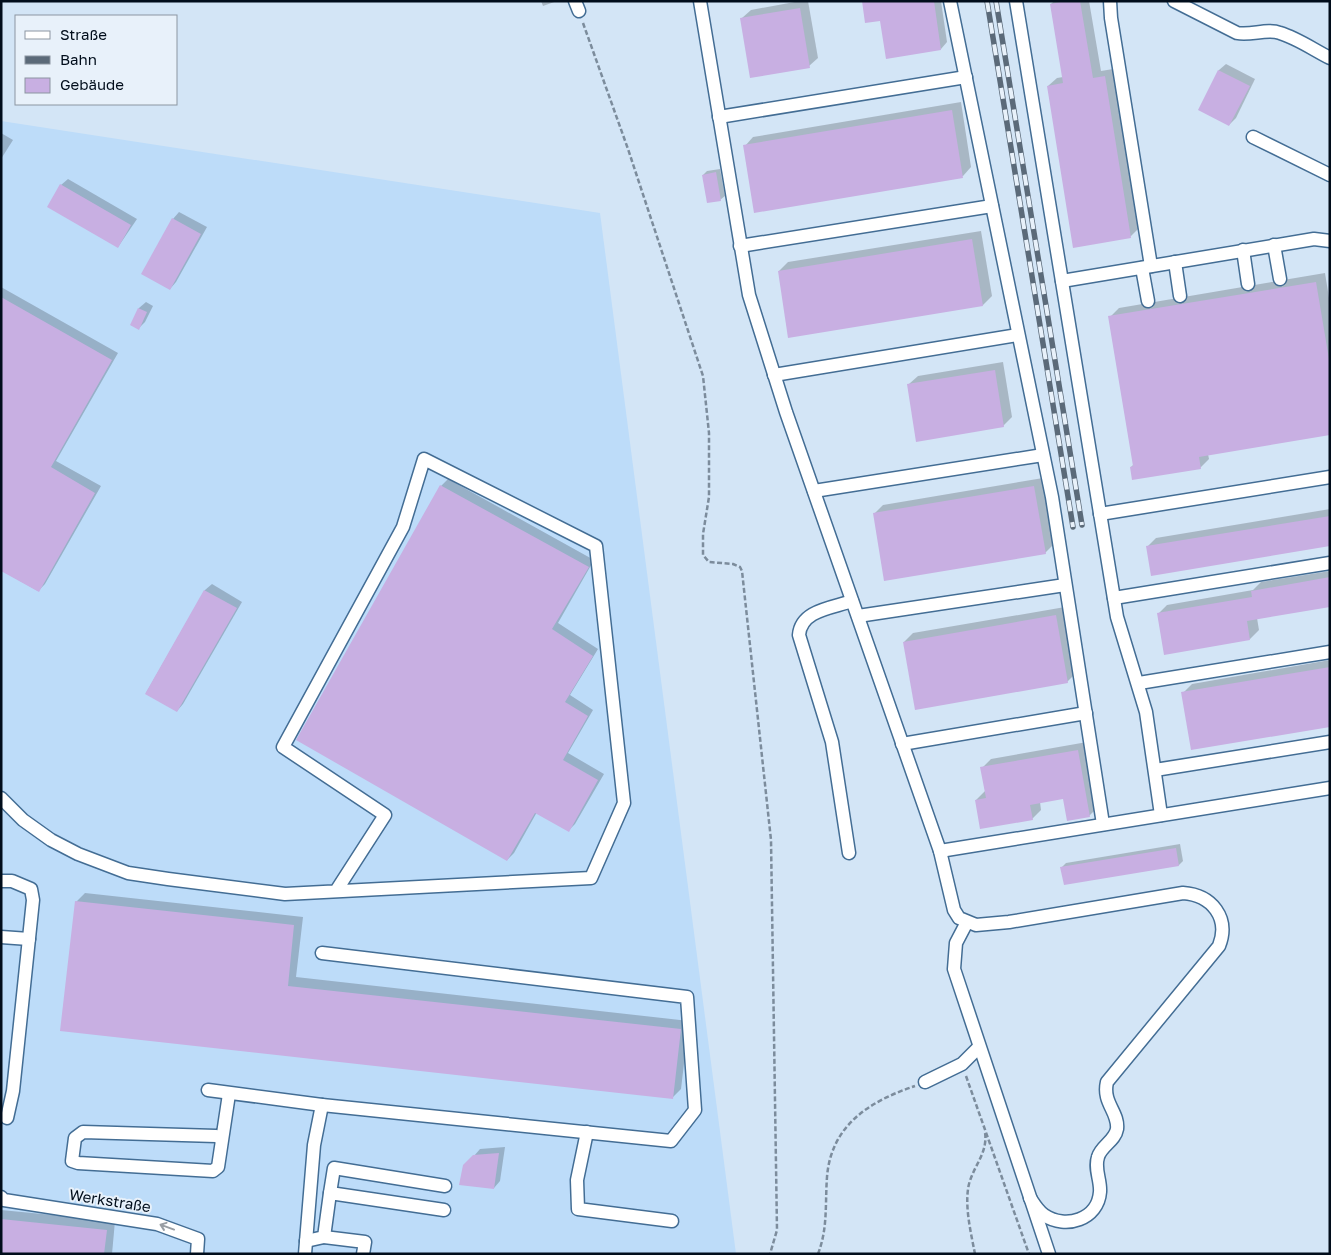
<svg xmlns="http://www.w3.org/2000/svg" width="1331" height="1255" font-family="'Golos Text',sans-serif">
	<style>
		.built { fill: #bddcf9 }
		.shadow { fill: #0003 }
		.building { fill: #c8afe2 }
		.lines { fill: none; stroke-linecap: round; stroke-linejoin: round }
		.minor-casing { stroke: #436d94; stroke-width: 15 }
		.path { stroke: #7c8c9c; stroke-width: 2.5; stroke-dasharray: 5 2.5; stroke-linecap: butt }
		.minor { stroke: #fff; stroke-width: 12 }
		.rail-casing { stroke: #5b6a79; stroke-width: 5.5 }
		.rail { stroke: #e8f1fa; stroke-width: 4; stroke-dasharray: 11; stroke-linecap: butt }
		.oneway { stroke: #999ea4 }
		.labels { text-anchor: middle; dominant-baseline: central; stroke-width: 4; stroke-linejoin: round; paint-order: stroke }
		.street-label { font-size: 15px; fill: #010d1b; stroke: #e8f1fa }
	</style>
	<rect width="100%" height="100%" fill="#d3e5f6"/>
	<polygon class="built" points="1,121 600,213 736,1254 1,1254"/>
	<g class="shadow">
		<polygon points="541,1 557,1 543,6"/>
		<polygon points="800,1 808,1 818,58 809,66 742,18 751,10"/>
		<polygon points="863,1 941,1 947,42 941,49 881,19"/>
		<polygon points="1054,1 1089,1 1101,71 1113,69 1138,229 1130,237 1048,86 1057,78 1063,77 1051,4"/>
		<polygon points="1226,64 1255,79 1236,118 1229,125 1200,110 1219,70"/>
		<polygon points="961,102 971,167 963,176 745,146 753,137"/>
		<polygon points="1,133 13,140 1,159"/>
		<polygon points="720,169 725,196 720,200 703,175 707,171"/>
		<polygon points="68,179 137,219 118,247 61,185"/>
		<polygon points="179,212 207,227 176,282 170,289 173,219"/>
		<polygon points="981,231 992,296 983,305 779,271 788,262"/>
		<polygon points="1325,273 1330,304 1330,434 1208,454 1209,459 1200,468 1131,467 1134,464 1110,317 1119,308"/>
		<polygon points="1,287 118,353 56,461 101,486 45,584 38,591 1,570"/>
		<polygon points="146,302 153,306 145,322 139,328 131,325 139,308"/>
		<polygon points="1003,362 1012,417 1003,426 909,384 918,376"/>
		<polygon points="1043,478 1054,544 1045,553 874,514 883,505"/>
		<polygon points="448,479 594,560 558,623 598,649 570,695 593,710 568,753 604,774 575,824 569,830 537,812 514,853 507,860 441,486"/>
		<polygon points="1330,509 1330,545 1147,547 1156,538"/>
		<polygon points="1330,571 1330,606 1257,618 1259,630 1250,639 1158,614 1167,605 1253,590 1261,582"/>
		<polygon points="212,584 242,602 183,704 177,711 146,693 205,590"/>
		<polygon points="1065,607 1076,673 1067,682 904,642 913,633"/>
		<polygon points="1330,660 1330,726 1183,693 1192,684"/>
		<polygon points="1087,742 1098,807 1089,816 1064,798 1040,802 1041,810 1032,819 976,800 986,790 982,768 991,759"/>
		<polygon points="1180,844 1183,861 1179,865 1062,867 1066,863"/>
		<polygon points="85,893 303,917 296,977 689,1021 681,1089 672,1098 62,1030 76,902"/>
		<polygon points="505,1147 500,1181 494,1188 474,1156 480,1149"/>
		<polygon points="1,1210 115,1221 112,1254 1,1254"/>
	</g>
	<g class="building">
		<polygon points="862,1 934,1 941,50 886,59 880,21 865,23"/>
		<polygon points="1065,1 1080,1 1093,78 1105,76 1131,238 1073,248 1047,86 1063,83 1050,4"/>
		<polygon points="800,8 810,68 750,78 740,18"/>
		<polygon points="1218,70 1250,86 1229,126 1198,110"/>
		<polygon points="952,110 963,178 754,213 743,145"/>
		<polygon points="716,172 721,201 707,203 702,175"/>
		<polygon points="60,184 131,225 118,248 47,207"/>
		<polygon points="172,218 201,234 170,290 141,274"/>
		<polygon points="972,239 983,306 788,338 778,271"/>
		<polygon points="1316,282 1330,365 1330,435 1199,457 1201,469 1132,480 1130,467 1133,466 1108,316"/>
		<polygon points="1,297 112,360 51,467 95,493 39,592 1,571"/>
		<polygon points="138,308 147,312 139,330 130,325"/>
		<polygon points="995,370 1004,427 916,442 907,384"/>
		<polygon points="440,485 589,567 552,629 593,656 565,702 588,716 563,760 598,780 569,832 535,813 507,861 296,740"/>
		<polygon points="1034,486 1046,554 884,581 873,513"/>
		<polygon points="1330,516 1330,546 1151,576 1146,546"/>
		<polygon points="1330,577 1330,607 1247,621 1250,640 1164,655 1157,613 1252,597 1251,591"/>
		<polygon points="204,590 237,608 177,712 145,694"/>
		<polygon points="1056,615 1068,683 915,710 903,642"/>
		<polygon points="1330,667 1330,727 1191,750 1181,692"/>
		<polygon points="1078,750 1090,817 1067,821 1063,799 1030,805 1033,820 980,829 975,800 986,798 980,767"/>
		<polygon points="1176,848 1179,866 1064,885 1060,867"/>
		<polygon points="75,901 294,925 288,986 681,1029 673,1099 60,1031"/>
		<polygon points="499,1153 494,1189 459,1185 463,1165 473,1155"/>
		<polygon points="1,1219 107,1230 104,1254 1,1254"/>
	</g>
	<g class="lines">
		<g class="minor-casing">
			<g id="minor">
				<polyline points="575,1 579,11"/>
				<path d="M 700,1 L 749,295 L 786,412 L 940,851 L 954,910 L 959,918 L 976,925 L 1009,922 L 1183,893 C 1212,895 1230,918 1219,946 L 1107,1082 C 1102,1103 1119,1112 1117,1129 C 1115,1141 1101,1146 1098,1157 C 1094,1169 1101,1180 1100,1192 C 1098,1219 1066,1230 1044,1215 C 1038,1211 1034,1204 1030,1198"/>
				<polyline points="950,1 1052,497 1103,824"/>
				<polyline points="1016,1 1117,617 1146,712 1161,815"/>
				<polyline points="1110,1 1111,18 1151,266"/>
				<path d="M 1174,1 L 1237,33 C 1251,36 1267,28 1280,33 C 1297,38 1314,50 1330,58"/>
				<polyline points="719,117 966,77"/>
				<polyline points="1253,137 1330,175"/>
				<polyline points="1274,245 1280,279"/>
				<polyline points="740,246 992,206"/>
				<polyline points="1243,250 1248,284"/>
				<polyline points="1175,262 1180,296"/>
				<polyline points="1142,268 1148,301"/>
				<polyline points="1062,281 1314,239 1330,241"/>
				<polyline points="774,375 1018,335"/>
				<polyline points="814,491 1043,455"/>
				<polyline points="1100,514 1330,477"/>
				<polyline points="1114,598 1330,563"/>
				<polyline points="858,616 1065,585"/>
				<polyline points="1139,683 1330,652"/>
				<polyline points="902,744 1086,713"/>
				<polyline points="1155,770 1330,742"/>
				<polyline points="1,798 23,820 51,840 78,854 128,873 168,879 285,894 591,878 624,803 596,546 424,459 403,527 283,747 385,815 336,891"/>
				<polyline points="940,851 1330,788"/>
				<path d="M 849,853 L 832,742 L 799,635 C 801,610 832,608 852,601"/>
				<polyline points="1,881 12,881 31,889 33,900 13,1091 7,1118"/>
				<polyline points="967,922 956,943 954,969 1049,1254"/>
				<polyline points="1,937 29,939"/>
				<polyline points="925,1082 962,1064 979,1047"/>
				<polyline points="208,1090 322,1105 314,1145 305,1254"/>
				<polyline points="322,1105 671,1141 695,1110 687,997 322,953"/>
				<polyline points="587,1132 577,1180 578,1209 672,1221"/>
				<polyline points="222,1139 216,1136 83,1132 75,1138 72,1161 78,1163 213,1171 218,1167 229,1094"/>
				<polyline points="330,1193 334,1168 445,1186"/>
				<polyline points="1,1197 4,1200 157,1224 198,1239 197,1254"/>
				<polyline points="324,1237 365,1242 363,1254"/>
				<polyline points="306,1241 324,1237 330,1193 444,1210"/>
			</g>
		</g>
		<g class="path">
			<polyline points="583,23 628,149 703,376 709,433 709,497 703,534 703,555 709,562 733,564 740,567 742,571 771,840 777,1230 770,1254"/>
			<polyline points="966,1076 1029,1254"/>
			<path d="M 818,1254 C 828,1228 825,1204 827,1177 C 831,1125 870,1101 915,1086"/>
			<path d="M 975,1254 C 971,1233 964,1205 969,1184 C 974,1165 988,1153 985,1132"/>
		</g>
		<use href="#minor" class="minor"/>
		<g class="rail-casing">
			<g id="rail">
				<polyline points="987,1 1073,527"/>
				<polyline points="996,1 1082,525"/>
			</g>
		</g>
		<use href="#rail" class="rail"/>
	</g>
	<defs><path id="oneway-shaft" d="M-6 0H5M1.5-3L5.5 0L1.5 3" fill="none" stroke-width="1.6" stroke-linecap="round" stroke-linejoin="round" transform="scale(1.25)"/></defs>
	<use class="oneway" href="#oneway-shaft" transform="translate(167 1227) rotate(-160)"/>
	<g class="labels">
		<g class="street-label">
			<text transform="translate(110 1200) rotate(9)">Werkstraße</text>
		</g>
	</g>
	<rect width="1331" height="1255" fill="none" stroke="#010d1b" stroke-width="5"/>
	<rect x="15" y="15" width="162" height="90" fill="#e8f1fa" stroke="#8c96a1"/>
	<rect x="25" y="31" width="25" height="8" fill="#ffffff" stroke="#8c96a1"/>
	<text x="60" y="40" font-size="15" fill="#010d1b">Straße</text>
	<rect x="25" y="56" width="25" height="8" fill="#5b6a79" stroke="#8c96a1"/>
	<text x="60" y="65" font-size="15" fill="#010d1b">Bahn</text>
	<rect x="25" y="78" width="25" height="15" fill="#c8afe2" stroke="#8c96a1"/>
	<text x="60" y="90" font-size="15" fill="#010d1b">Gebäude</text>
</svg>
